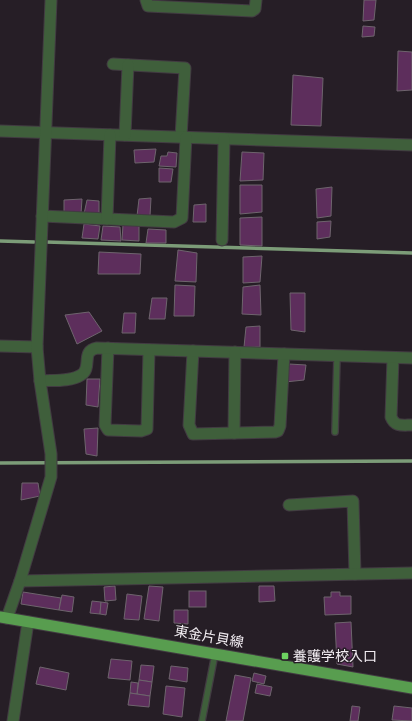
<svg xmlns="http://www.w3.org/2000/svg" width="412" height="721" font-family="'Zilla Slab','Noto Sans JP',serif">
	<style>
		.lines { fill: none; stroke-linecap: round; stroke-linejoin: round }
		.stream { stroke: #7c9c78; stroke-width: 3.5 }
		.building { fill: #5d2e5c; stroke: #6e646d }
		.service-casing { stroke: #423b42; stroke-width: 8 }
		.minor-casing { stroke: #423b42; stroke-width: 13 }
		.primary-casing { stroke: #423b42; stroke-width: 13 }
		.service { stroke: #3f5f3b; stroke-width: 5.5 }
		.minor { stroke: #3f5f3b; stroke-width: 11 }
		.primary { stroke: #589d4f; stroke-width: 11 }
		.poi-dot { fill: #6dd361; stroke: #261e26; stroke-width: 1.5 }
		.labels { text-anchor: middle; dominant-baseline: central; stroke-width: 3; stroke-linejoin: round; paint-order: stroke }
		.street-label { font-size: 14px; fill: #f1ecf1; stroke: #261e26 }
		.poi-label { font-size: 14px; fill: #f1ecf1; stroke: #261e26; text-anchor: start }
	</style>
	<rect width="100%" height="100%" fill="#261e26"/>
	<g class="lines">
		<g class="stream">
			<polyline points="0,241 34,242"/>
			<polyline points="46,242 412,253"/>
			<polyline points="0,463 412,461"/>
		</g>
	</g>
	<g class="building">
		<polygon points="364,0 376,0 374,20 363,21"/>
		<polygon points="363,26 375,27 374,36 362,37"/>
		<polygon points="398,51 412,52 412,90 397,91"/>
		<polygon points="293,75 323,78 321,126 291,125"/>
		<polygon points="156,149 154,162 135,163 134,150"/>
		<polygon points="168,152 177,153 176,167 159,166 161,156 167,156"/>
		<polygon points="242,152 264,153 263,180 240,181"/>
		<polygon points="159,168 173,169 171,182 159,182"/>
		<polygon points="240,185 262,185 262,212 240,214"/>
		<polygon points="332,187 331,216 317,218 316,189"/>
		<polygon points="151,198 150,216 137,216 139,199"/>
		<polygon points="82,199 81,214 64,214 64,200"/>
		<polygon points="87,200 99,201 99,215 84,214"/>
		<polygon points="206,204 206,222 193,222 194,205"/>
		<polygon points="262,217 262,246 240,245 240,218"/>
		<polygon points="331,221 330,237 317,239 317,222"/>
		<polygon points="84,224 100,226 98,239 82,238"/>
		<polygon points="123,225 139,225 139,241 122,240"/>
		<polygon points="103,226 120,227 121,241 101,240"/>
		<polygon points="148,229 166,230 166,243 146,243"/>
		<polygon points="178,250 197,253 196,282 175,281"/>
		<polygon points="99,252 141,254 140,274 98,274"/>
		<polygon points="262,256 260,282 243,283 243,257"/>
		<polygon points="175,285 195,286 194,316 174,316"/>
		<polygon points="260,285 261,315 242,314 243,287"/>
		<polygon points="290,293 305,293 305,332 291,330"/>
		<polygon points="152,298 167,298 165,319 149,319"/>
		<polygon points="89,312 102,331 77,344 65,315"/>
		<polygon points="124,313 136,313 135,333 122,333"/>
		<polygon points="260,326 260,347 244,347 246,327"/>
		<polygon points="289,364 306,365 304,380 285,382"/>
		<polygon points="87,379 100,379 98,407 86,405"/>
		<polygon points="98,428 97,456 86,454 84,429"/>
		<polygon points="22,483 38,483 40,496 21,500"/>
		<polygon points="115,586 116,600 105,601 104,587"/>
		<polygon points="149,586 163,587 159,621 144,619"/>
		<polygon points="259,586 274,586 275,601 259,602"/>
		<rect x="189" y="591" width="17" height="16"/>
		<polygon points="23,592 61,598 59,610 21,604"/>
		<polygon points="331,592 340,592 340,596 351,596 351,614 325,615 324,597 331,597"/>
		<polygon points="127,594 142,596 139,620 124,619"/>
		<polygon points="62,595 74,597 72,612 59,610"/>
		<polygon points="92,601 101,602 100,614 90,613"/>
		<polygon points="101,602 108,603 106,615 100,614"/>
		<polygon points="174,610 188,610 188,624 174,623"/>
		<polygon points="351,622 353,667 337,664 335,623"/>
		<polygon points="111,659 132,661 130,680 108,678"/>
		<polygon points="141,665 154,666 152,682 139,680"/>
		<polygon points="171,666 188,668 187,682 169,679"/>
		<polygon points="40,667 69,673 66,690 36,684"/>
		<polygon points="254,673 266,676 264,684 252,681"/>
		<polygon points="235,675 251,678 243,721 226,721"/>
		<polygon points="139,680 152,682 150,696 137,694"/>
		<polygon points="131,682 138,683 137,694 130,693"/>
		<polygon points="257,684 272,687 270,696 255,693"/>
		<polygon points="166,686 185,688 182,717 163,714"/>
		<polygon points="130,693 150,696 149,707 128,705"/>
		<polygon points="352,706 360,707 358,721 350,721"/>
		<polygon points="394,706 412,708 412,721 392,720"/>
	</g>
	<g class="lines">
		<g class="service-casing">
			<g id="service">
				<polyline points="335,432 337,357"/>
				<polyline points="202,721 215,654"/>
			</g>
		</g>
		<g class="minor-casing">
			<g id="minor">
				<polyline points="146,0 148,6 252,11 255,9 256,0"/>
				<polyline points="113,64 185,68 181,137"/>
				<polyline points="0,131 412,145"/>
				<polyline points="125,135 128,65"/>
				<polyline points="42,216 174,222 182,218 186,137"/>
				<polyline points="107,219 110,135"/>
				<polyline points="222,240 224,139"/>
				<polyline points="0,346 37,347"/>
				<polyline points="108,348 105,425 108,430 141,431 147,429 149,350"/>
				<polyline points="193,351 189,425 193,434 275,432 278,431 280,426 284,354"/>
				<path d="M 393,358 L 391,417 C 395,427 402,425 412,425"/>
				<path d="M 40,381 C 52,380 70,382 81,375 C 93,368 80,351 97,348 L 412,358"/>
				<polyline points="234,433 235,352"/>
				<polyline points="289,505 353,501 355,574"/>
				<polyline points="20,581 412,573"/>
				<polyline points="7,618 20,581 51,477 51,454 40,381 37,347 51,0"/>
				<polyline points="13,721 28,622"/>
			</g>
		</g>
		<g class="primary-casing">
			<polyline id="primary" points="0,617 412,688"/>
		</g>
		<use href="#service" class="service"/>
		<use href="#minor" class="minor"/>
		<use href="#primary" class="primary"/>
	</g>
	<rect class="poi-dot" x="281" y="652" width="8" height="8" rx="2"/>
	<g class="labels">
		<g class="street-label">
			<text transform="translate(209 637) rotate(10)">東金片貝線</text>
		</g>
		<g class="poi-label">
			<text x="293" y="656">養護学校入口</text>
		</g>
	</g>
</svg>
